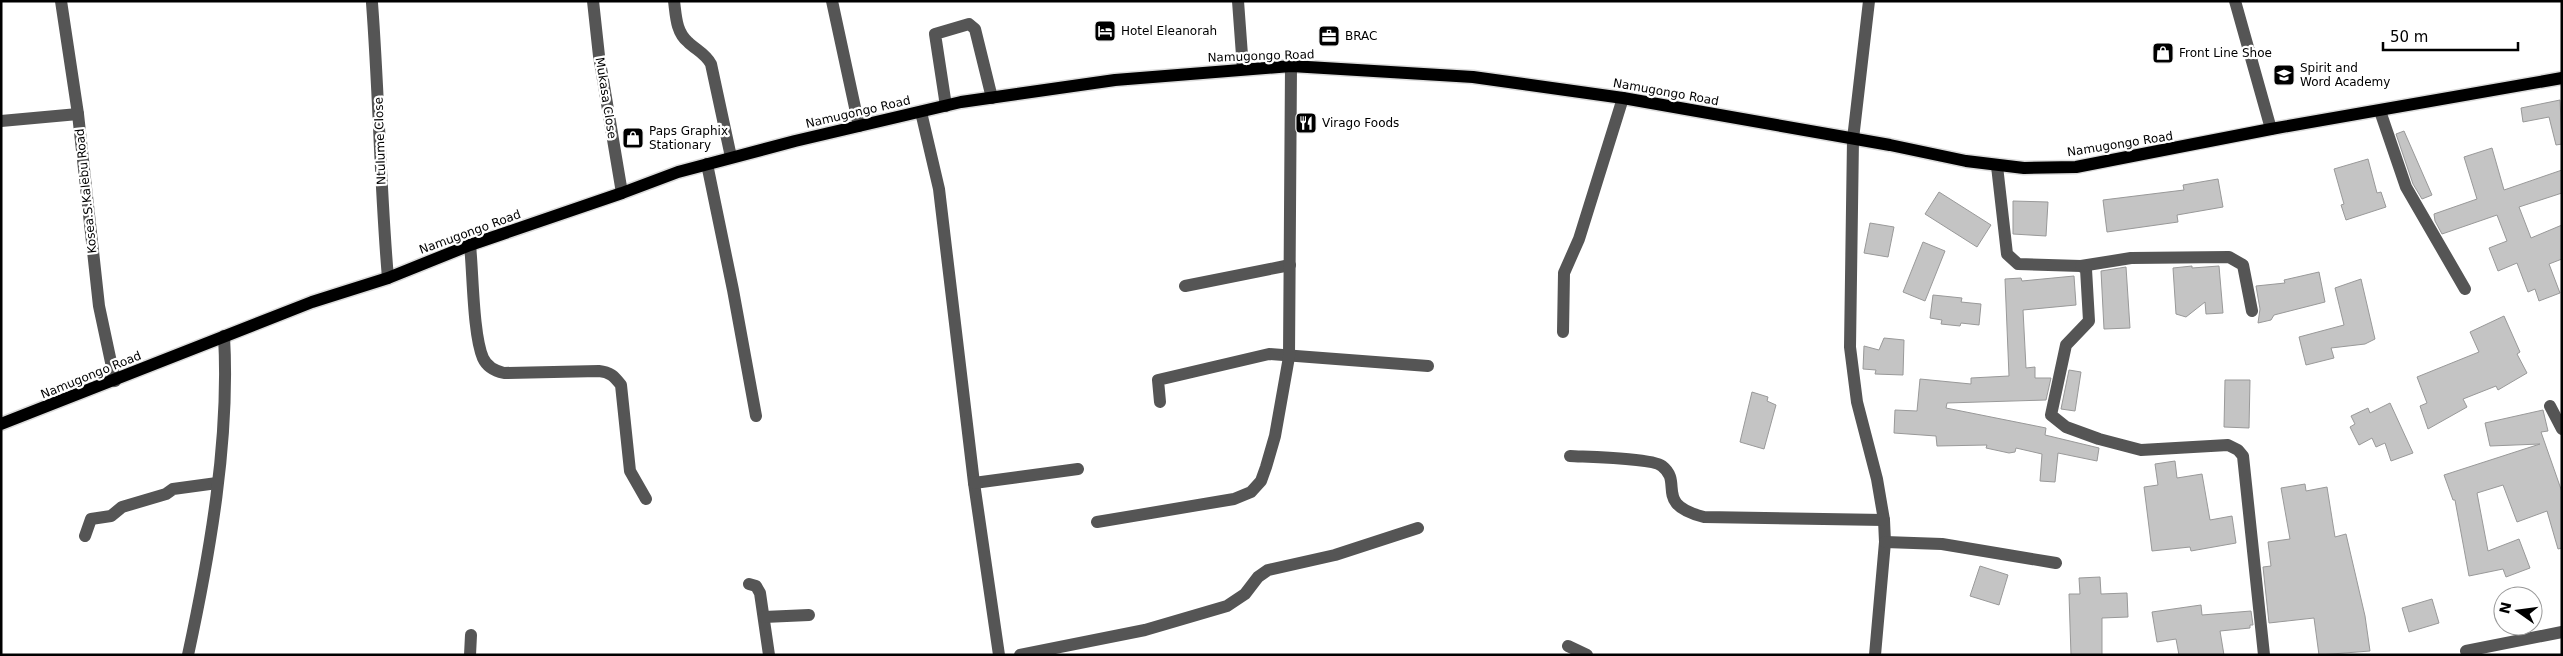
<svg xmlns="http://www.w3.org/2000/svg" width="2563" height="656" font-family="'DejaVu Sans',sans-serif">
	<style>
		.building { fill: #c4c4c4; stroke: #999 }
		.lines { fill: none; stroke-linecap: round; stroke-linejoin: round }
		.major-casing { stroke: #dbdbdb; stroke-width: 15 }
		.minor { stroke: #555; stroke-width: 12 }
		.major { stroke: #000; stroke-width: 12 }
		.labels { text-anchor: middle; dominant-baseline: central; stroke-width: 4.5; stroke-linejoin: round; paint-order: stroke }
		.poi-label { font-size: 12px; fill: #000; stroke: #fff; text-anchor: start }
		.street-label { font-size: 12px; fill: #000; stroke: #fff }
	</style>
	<rect width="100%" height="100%" fill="#fff"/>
	<g class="building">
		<polygon points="2560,100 2562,144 2556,145 2549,117 2523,122 2521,108"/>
		<polygon points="2404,131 2432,195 2422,199 2413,184 2396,134"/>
		<polygon points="2492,148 2504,190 2562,170 2562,193 2519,207 2531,238 2562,225 2562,259 2549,264 2560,293 2539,301 2535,289 2528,292 2517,263 2498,271 2489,248 2507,241 2497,215 2442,234 2435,221 2434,214 2477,199 2464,157"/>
		<polygon points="2368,159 2377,193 2381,192 2386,207 2346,220 2341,205 2344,204 2334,169"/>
		<polygon points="2218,179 2223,207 2177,215 2178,222 2107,232 2103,200 2184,190 2183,185"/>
		<polygon points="1939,192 1991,225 1977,247 1925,214"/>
		<polygon points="2013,201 2048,202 2046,236 2013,234"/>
		<polygon points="1870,223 1894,227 1888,257 1864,253"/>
		<polygon points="1923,242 1945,251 1925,301 1903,292"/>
		<polygon points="2192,266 2192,268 2219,266 2223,313 2206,314 2205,302 2186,317 2176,314 2173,268"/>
		<polygon points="2126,267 2130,328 2104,329 2101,271"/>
		<polygon points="2319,272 2325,302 2274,315 2271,320 2258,323 2260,309 2256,286 2285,283 2284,280"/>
		<polygon points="2074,276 2076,305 2023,310 2026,368 2035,367 2035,378 2051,378 2046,400 1947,403 1946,408 2046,428 2045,435 2099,448 2097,461 2058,453 2055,482 2040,481 2042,454 2016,448 2015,452 2009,453 1986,448 1987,445 1937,446 1936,436 1894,433 1895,410 1917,411 1920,379 1971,384 1971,378 2009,376 2005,279 2021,278 2022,281"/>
		<polygon points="2361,279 2375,339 2365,344 2331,348 2334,358 2306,365 2299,337 2344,325 2335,288"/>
		<polygon points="1933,295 1962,298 1961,302 1981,304 1979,325 1961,323 1960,326 1941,324 1942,320 1930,318"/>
		<polygon points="2504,316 2520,352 2517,354 2527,373 2498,390 2496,386 2463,399 2467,407 2428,429 2420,406 2427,403 2417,377 2479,352 2470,332"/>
		<polygon points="1884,338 1904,340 1903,375 1875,374 1876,370 1863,369 1864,346 1879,350"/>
		<polygon points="2069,370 2081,372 2075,411 2061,409"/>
		<polygon points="2225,380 2250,380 2249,428 2224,427"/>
		<polygon points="1752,392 1768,397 1767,401 1776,405 1764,449 1740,442"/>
		<polygon points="2390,403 2413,453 2391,461 2385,443 2376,447 2372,438 2359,445 2350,427 2355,424 2351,416 2368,408 2370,413"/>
		<polygon points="2543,410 2548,431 2541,432 2562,492 2562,548 2558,549 2547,511 2517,522 2503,485 2477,493 2488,551 2519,539 2530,568 2506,577 2503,569 2469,576 2455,500 2453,500 2444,475 2540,444 2490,446 2485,423"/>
		<polygon points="2175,461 2177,478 2202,474 2210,520 2232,516 2236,543 2191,551 2190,547 2152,551 2144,487 2158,485 2155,464"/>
		<polygon points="2305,484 2306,491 2327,487 2335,537 2346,534 2365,616 2370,651 2319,655 2314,618 2269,623 2263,567 2271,566 2268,542 2290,539 2281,488"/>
		<polygon points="1980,566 2008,575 1999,605 1970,596"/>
		<polygon points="2100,577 2101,594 2127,593 2128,617 2102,618 2102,655 2071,655 2069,594 2080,594 2079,578"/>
		<polygon points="2432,599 2439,623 2409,632 2402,608"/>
		<polygon points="2201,605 2202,615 2251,611 2253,625 2250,625 2250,628 2220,631 2224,655 2179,655 2176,639 2157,642 2152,612"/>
	</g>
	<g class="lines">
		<g class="major-casing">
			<polyline id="major" points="1,424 312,302 388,278 470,245 622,193 678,172 795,141 961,102 1115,80 1291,66 1473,77 1623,98 1890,145 1966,161 2024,168 2076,167 2271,129 2562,78"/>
		</g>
		<g class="minor">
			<polyline points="61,1 78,114 99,306 115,381"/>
			<polyline points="593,1 599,56 622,193"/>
			<path d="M 674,1 C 676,16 676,32 688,42 C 696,50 705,53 711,64 L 731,157"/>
			<polyline points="832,1 859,126"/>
			<polyline points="1238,1 1243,69"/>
			<polyline points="1869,1 1853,139 1850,347 1857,402 1877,479 1884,520 1885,542 1875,655"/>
			<polyline points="2235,1 2271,129"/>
			<path d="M 372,3 C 379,95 380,186 388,278"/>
			<polyline points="946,106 935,34 969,24 975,29 992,98"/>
			<polyline points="2380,111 2406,187 2465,289"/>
			<polyline points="921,112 939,189 974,483 999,655"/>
			<polyline points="1,121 78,114"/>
			<polyline points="707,164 733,290 756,416"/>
			<polyline points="1997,166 2007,254 2018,264 2081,266 2086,269 2089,321 2066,345 2051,415 2066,427 2099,439 2141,450 2228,445 2238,450 2243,456 2264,655"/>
			<path d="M 470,245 C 473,273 473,335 483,358 C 487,367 495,371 504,373 L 599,371 C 610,372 614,376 621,385 L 630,471 L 646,499"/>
			<polyline points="2081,266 2131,258 2229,257 2243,265 2252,311"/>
			<polyline points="1185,286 1290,265"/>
			<polyline points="1563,332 1564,273 1579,239 1623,98"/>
			<polyline points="1160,402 1158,380 1269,354 1428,366"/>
			<polyline points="2550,406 2562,429"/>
			<path d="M 1570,456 C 1586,457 1652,458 1662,466 C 1684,483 1653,504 1704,517 L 1884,520"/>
			<polyline points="974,483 1078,469"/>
			<polyline points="1097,522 1234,499 1251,492 1261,481 1266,467 1275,436 1289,357 1291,66"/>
			<polyline points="85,536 91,519 111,516 122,507 166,494 173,489 217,483"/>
			<polyline points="1885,542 1942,544 2056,563"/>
			<polyline points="749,584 756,586 760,593 769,655"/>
			<polyline points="764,617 809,615"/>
			<polyline points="1568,646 1587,655"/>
			<polyline points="2466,651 2562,632"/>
			<path d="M 188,655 C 210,553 230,439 224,336"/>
			<polyline points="470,655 471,635"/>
			<polyline points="1020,655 1145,630 1227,606 1245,594 1258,577 1268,570 1335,555 1418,528"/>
		</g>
		<use href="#major" class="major"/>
	</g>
	<defs>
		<g id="hotel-square" transform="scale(1.125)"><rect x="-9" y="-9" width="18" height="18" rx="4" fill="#000" stroke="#fff"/><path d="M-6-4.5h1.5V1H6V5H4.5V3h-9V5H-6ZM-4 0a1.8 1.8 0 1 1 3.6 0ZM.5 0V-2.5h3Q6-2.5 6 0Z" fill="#fff"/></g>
		<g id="office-square" transform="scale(1.125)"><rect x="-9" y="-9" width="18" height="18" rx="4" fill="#000" stroke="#fff"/><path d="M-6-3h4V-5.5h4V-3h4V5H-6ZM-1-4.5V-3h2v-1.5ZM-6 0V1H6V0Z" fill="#fff"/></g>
		<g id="shop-square" transform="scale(1.125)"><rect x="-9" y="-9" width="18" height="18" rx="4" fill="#000" stroke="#fff"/><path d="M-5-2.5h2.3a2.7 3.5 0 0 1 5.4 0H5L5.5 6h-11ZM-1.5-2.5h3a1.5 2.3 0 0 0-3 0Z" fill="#fff"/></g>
		<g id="school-square" transform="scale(1.125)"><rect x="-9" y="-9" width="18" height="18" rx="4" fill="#000" stroke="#fff"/><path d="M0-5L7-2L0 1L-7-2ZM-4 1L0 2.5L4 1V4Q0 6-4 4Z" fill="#fff"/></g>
		<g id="restaurant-square" transform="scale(1.125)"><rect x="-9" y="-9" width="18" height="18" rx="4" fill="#000" stroke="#fff"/><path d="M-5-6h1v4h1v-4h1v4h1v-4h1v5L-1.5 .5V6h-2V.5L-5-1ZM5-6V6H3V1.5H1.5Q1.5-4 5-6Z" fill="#fff"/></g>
	</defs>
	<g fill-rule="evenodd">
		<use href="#hotel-square" x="1105" y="31"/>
		<use href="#office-square" x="1329" y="36"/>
		<use href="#shop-square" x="2163" y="53"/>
		<use href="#school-square" x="2284" y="75"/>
		<use href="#restaurant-square" x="1306" y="123"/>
		<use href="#shop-square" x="633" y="138"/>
	</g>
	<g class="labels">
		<g class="poi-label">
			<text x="1121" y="31">Hotel Eleanorah</text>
			<text x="1345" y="36">BRAC</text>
			<text x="2179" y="53">Front Line Shoe</text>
			<text x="2300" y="68">Spirit and<tspan x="2300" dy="14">Word Academy</tspan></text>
			<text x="1322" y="123">Virago Foods</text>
			<text x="649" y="131">Paps Graphix<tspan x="649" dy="14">Stationary</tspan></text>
		</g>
		<g class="street-label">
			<text transform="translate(1261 56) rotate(-2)">Namugongo Road</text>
			<text transform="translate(1666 92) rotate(10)">Namugongo Road</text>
			<text transform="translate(606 98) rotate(81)">Mukasa Close</text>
			<text transform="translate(858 112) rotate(-13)">Namugongo Road</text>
			<text transform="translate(380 141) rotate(-92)">Ntulume Close</text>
			<text transform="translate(2120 144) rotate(-9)">Namugongo Road</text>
			<text transform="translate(86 191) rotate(-96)">Kosea.S.Kalebu Road</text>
			<text transform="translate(470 232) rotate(-20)">Namugongo Road</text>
			<text transform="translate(91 375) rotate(-22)">Namugongo Road</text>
		</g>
	</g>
	<rect width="2563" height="656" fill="none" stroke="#000000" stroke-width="5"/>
	<g transform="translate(2518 611) rotate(284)"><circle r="24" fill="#ffffff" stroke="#999999"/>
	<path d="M0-4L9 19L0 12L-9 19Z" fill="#000000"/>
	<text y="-8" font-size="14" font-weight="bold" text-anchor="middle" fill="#000000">N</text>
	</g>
	<path d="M2383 42v8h135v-8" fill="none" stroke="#000000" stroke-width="2.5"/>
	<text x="2390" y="42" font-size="15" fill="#000000" stroke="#ffffff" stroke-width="4" paint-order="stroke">50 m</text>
</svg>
